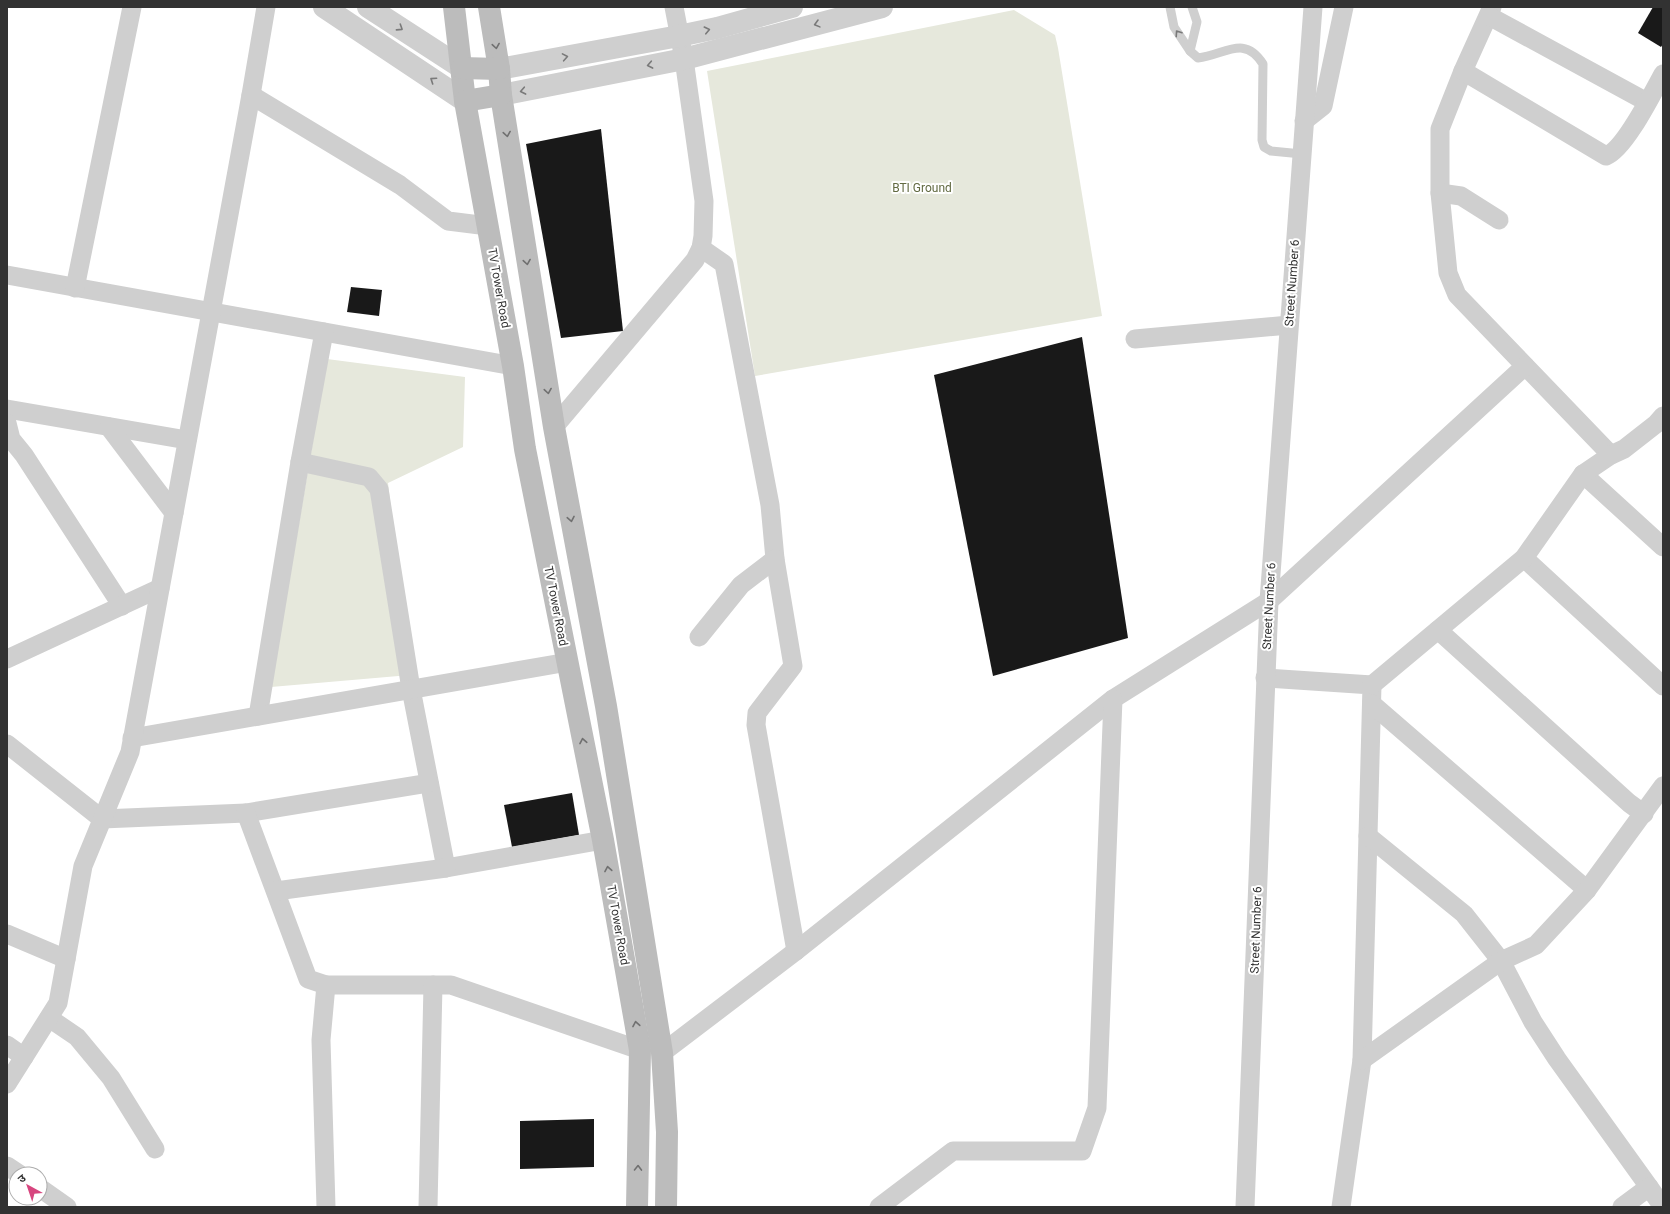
<svg xmlns="http://www.w3.org/2000/svg" width="1670" height="1214" font-family="Roboto,'Noto Sans Devanagari',sans-serif">
	<style>
		.green { fill: #e6e8dc }
		.building { fill: #191919 }
		.lines { fill: none; stroke-linecap: round; stroke-linejoin: round }
		.service { stroke: #cfcfcf; stroke-width: 9 }
		.minor { stroke: #cfcfcf; stroke-width: 19 }
		.tertiary { stroke: #cfcfcf; stroke-width: 22 }
		.secondary { stroke: #bcbcbc; stroke-width: 22 }
		.oneway { stroke: #797979 }
		.oneway2 { stroke: #707070 }
		.labels { text-anchor: middle; dominant-baseline: central; stroke-width: 4; stroke-linejoin: round; paint-order: stroke }
		.park-label { font-size: 12px; fill: #626a42; stroke: #fff }
		.street-label { font-size: 12px; fill: #323232; stroke: #fff }
	</style>
	<rect width="100%" height="100%" fill="#fff"/>
	<g class="green">
		<polygon points="1014,10 1055,35 1058,48 1102,316 755,376 707,71"/>
		<polygon points="327,359 465,377 463,447 388,483 410,675 271,687"/>
	</g>
	<g class="building">
		<polygon points="1653,7 1663,7 1663,44 1661,47 1638,33"/>
		<polygon points="601,129 623,331 561,338 526,144"/>
		<polygon points="351,287 382,290 379,316 347,312"/>
		<polygon points="1082,337 1128,638 993,676 934,375"/>
		<polygon points="572,793 579,835 512,847 504,805"/>
		<polygon points="594,1119 594,1167 520,1169 520,1121"/>
	</g>
	<g class="lines">
		<g class="service">
			<polyline points="1170,7 1174,27 1190,51 1197,22 1192,7"/>
			<path d="M 1190,51 L 1198,58 C 1225,55 1244,34 1263,64 L 1262,140 L 1264,147 L 1271,151 L 1302,154"/>
		</g>
		<g class="minor">
			<polyline points="1492,7 1463,71 1440,129 1440,193 1448,273 1457,295 1611,455"/>
			<polyline points="1489,16 1647,102"/>
			<path d="M 1463,71 L 1606,156 C 1625,149 1653,92 1663,74"/>
			<polyline points="251,95 400,185 448,221 488,226"/>
			<polyline points="1304,121 1323,106 1344,7"/>
			<polyline points="1440,193 1461,196 1499,220"/>
			<polyline points="701,248 724,264 770,505 775,559 793,666 757,713 756,725 796,951"/>
			<polyline points="7,275 513,366"/>
			<polyline points="75,288 132,7"/>
			<polyline points="1135,339 1289,325"/>
			<polyline points="7,409 187,440"/>
			<polyline points="7,423 11,439 24,455 122,606"/>
			<polyline points="109,427 174,513"/>
			<polyline points="554,427 695,260 701,248 703,236 704,201 684,59 674,7"/>
			<polyline points="300,462 369,477 379,489 411,689 446,868 603,840"/>
			<polyline points="1583,474 1663,547"/>
			<polyline points="1524,558 1663,686"/>
			<polyline points="1438,630 1629,803 1644,814"/>
			<polyline points="699,637 741,585 775,559"/>
			<polyline points="7,659 160,588"/>
			<polyline points="1265,678 1372,685 1362,1060 1341,1207"/>
			<polyline points="1372,685 1524,558 1583,474 1611,455 1624,449 1656,424 1663,416"/>
			<polyline points="1372,704 1587,890"/>
			<polyline points="258,716 300,462 324,332"/>
			<polyline points="132,738 568,662"/>
			<polyline points="7,744 102,819 246,813 429,783"/>
			<polyline points="246,813 308,979 326,985"/>
			<polyline points="1368,836 1464,914 1501,961 1533,1022 1557,1059 1649,1187"/>
			<polyline points="276,891 446,868"/>
			<polyline points="7,934 66,959"/>
			<polyline points="49,1018 77,1037 111,1078 155,1149"/>
			<polyline points="7,1045 24,1057"/>
			<polyline points="662,1053 796,951 1113,699 1269,601 1525,366"/>
			<polyline points="1362,1060 1501,961 1536,945 1587,890 1663,786"/>
			<polyline points="7,1084 58,1003 83,866 130,752 251,95 266,7"/>
			<polyline points="7,1166 19,1174"/>
			<polyline points="40,1188 67,1207"/>
			<polyline points="326,1207 321,1040 326,985 451,985 640,1050"/>
			<polyline points="428,1207 433,985"/>
			<polyline points="879,1207 953,1151 1082,1151 1097,1108 1113,699"/>
			<polyline points="1245,1207 1269,601 1313,7"/>
			<polyline points="1622,1207 1649,1187 1663,1207"/>
		</g>
		<g class="tertiary">
			<polyline points="324,7 465,101"/>
			<polyline points="368,7 462,68"/>
			<polyline points="499,69 679,36 717,28 792,7"/>
			<polyline points="501,95 684,59 882,7"/>
		</g>
		<g class="secondary">
			<polyline points="454,7 465,101 513,366 525,449 603,840 640,1050 637,1207"/>
			<polyline points="489,7 499,69 501,95 554,427 606,706 662,1053 667,1132 666,1207"/>
			<polyline points="462,68 499,69"/>
			<polyline points="465,101 501,95"/>
		</g>
	</g>
	<defs><path id="oneway-chevron" d="M-2-3.5L2.5 0L-2 3.5" fill="none" stroke-width="1.6" stroke-linecap="round" stroke-linejoin="round"/></defs>
	<g class="oneway">
		<use href="#oneway-chevron" transform="translate(817 24) rotate(165)"/>
		<use href="#oneway-chevron" transform="translate(400 28) rotate(33)"/>
		<use href="#oneway-chevron" transform="translate(707 30) rotate(-13)"/>
		<use href="#oneway-chevron" transform="translate(1178 33) rotate(-124)"/>
		<use href="#oneway-chevron" transform="translate(565 57) rotate(-10)"/>
		<use href="#oneway-chevron" transform="translate(650 65) rotate(169)"/>
		<use href="#oneway-chevron" transform="translate(433 80) rotate(-146)"/>
		<use href="#oneway-chevron" transform="translate(523 91) rotate(169)"/>
	</g>
	<g class="oneway2">
		<use href="#oneway-chevron" transform="translate(496 46) rotate(81)"/>
		<use href="#oneway-chevron" transform="translate(507 134) rotate(81)"/>
		<use href="#oneway-chevron" transform="translate(527 262) rotate(81)"/>
		<use href="#oneway-chevron" transform="translate(548 391) rotate(81)"/>
		<use href="#oneway-chevron" transform="translate(571 519) rotate(79)"/>
		<use href="#oneway-chevron" transform="translate(583 741) rotate(-101)"/>
		<use href="#oneway-chevron" transform="translate(608 869) rotate(-100)"/>
		<use href="#oneway-chevron" transform="translate(636 1024) rotate(-100)"/>
		<use href="#oneway-chevron" transform="translate(638 1168) rotate(-89)"/>
	</g>
	<g class="labels">
		<g class="park-label">
			<text x="922" y="188">BTI Ground</text>
		</g>
		<g class="street-label">
			<text transform="translate(1292 283) rotate(-86)">Street Number 6</text>
			<text transform="translate(499 288) rotate(80)">TV Tower Road</text>
			<text transform="translate(556 606) rotate(79)">TV Tower Road</text>
			<text transform="translate(1269 606) rotate(-87)">Street Number 6</text>
			<text transform="translate(618 925) rotate(80)">TV Tower Road</text>
			<text transform="translate(1256 930) rotate(-88)">Street Number 6</text>
		</g>
	</g>
	<rect width="1670" height="1214" fill="none" stroke="#323232" stroke-width="16"/>
	<g transform="translate(28 1186) rotate(320)"><circle r="19" fill="#ffffff" stroke="#adadad"/>
	<path d="M0-3L7 15L0 10L-7 15Z" fill="#d7467f"/>
	<text y="-6" font-size="11" font-weight="bold" text-anchor="middle" fill="#323232">उ</text>
	</g>
</svg>
